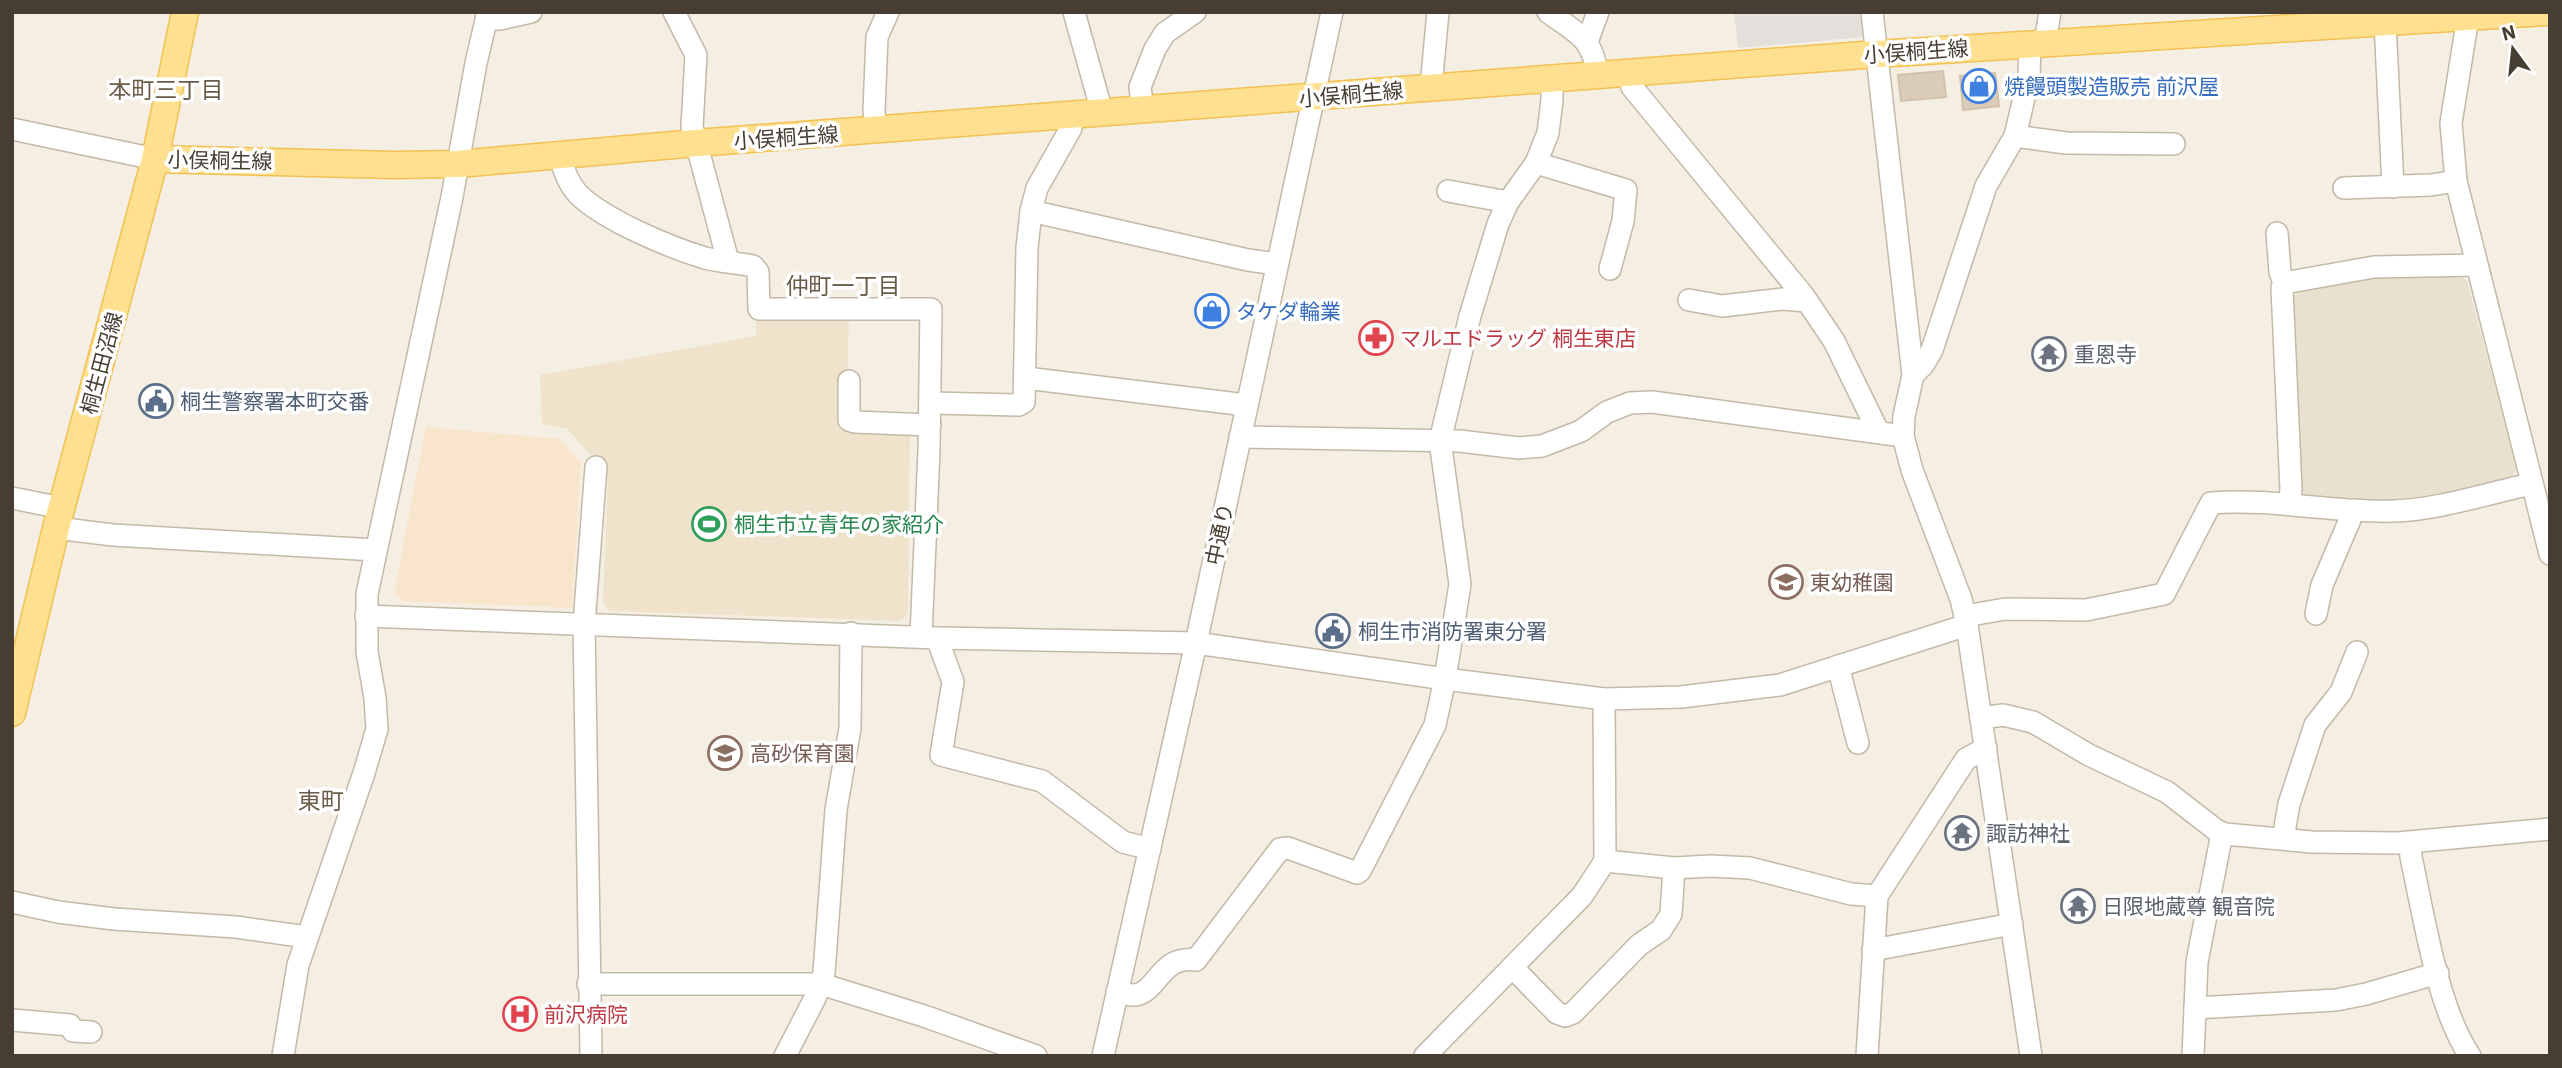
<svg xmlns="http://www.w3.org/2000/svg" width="2562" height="1068" font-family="'IBM Plex Sans','Noto Sans JP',sans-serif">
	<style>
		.residential { fill: #e8e1d0 }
		.commercial { fill: #f9e5cb }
		.education { fill: #efe4cb }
		.parking { fill: #e3e0dc }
		.building { fill: #d9cdba; stroke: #d2c2a9; stroke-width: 2 }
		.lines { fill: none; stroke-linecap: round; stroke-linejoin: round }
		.minor-casing { stroke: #c3b9a7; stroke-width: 24 }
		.major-casing { stroke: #f1c253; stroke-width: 29 }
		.minor { stroke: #fff; stroke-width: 21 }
		.major { stroke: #ffdf90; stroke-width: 26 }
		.labels { text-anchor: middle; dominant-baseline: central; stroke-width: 7; stroke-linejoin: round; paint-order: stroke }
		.street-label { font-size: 21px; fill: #463e32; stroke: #fff }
		.shop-label { font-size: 21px; fill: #366cbe; stroke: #fff; text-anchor: start }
		.health-label { font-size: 21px; fill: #be3a42; stroke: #fff; text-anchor: start }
		.worship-label { font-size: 21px; fill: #5b616d; stroke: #fff; text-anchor: start }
		.service-label { font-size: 21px; fill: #4e5e75; stroke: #fff; text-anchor: start }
		.leisure-label { font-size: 21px; fill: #27864d; stroke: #fff; text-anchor: start }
		.education-label { font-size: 21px; fill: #785e54; stroke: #fff; text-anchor: start }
		.neighbourhood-label { font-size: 23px; fill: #6a5c48; stroke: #fff }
	</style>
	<rect width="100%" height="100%" fill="#f4eee3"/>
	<polygon class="residential" points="2458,275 2467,281 2517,469 2508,482 2413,500 2308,497 2299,487 2292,299 2302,288 2374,277"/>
	<polygon class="commercial" points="426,427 560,439 581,463 572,608 403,601 397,597 395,589 397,577"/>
	<polygon class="education" points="849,317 846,420 910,428 908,614 900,621 609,611 603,603 608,474 567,429 542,424 540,375 756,336 756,319"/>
	<polygon class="parking" points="1734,12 1863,12 1865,37 1738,48"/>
	<g class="building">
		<polygon points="1943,71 1946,97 1901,101 1898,75"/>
		<polygon points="1995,73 1999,106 1963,110 1960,76"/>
	</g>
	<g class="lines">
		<g class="minor-casing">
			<g id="minor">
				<polyline points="674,12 696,55 692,127 728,261"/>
				<polyline points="1074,12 1102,112"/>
				<path d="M 1548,12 C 1576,33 1593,37 1597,74"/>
				<polyline points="1872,12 1913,375 1904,416 1903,436 1912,470 1961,599 1967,625 2031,1056"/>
				<polyline points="2468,17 2451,123 2456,181 2550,554"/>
				<polyline points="486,19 500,19 531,12"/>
				<polyline points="2385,22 2393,187"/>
				<polyline points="1587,42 1598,12"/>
				<polyline points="2045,43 2050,12"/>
				<polyline points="1627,72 1632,87 1803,295 1834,341 1878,431"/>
				<polyline points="1431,87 1438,12"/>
				<polyline points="1143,110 1140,87 1155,49 1165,33 1195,12"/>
				<polyline points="12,129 155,159"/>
				<polyline points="876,130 874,111 877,37 888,12"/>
				<polyline points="2015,136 2066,143 2174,144"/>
				<path d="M 560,155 C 563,169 568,183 578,194 C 604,220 669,247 705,258 C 720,262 738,263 753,266 L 758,272 L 759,309 L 931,309 L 929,450 L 921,636"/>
				<polyline points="1536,163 1626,190 1623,221 1610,269"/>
				<polyline points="2344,188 2431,185 2456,181"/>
				<polyline points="1448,191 1508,202"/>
				<polyline points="1031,211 1248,260 1277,264"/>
				<polyline points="2277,233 2280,272 2284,283"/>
				<polyline points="1689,300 1722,306 1782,299 1807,301"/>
				<polyline points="1913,375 1923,365 1932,350 1986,186 2015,136 2029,77 2030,44"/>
				<polyline points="1026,378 1246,405"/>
				<polyline points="849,381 849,420 855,422 930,425"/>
				<polyline points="931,403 1019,405 1024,402 1027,248 1031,211 1037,188 1071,128 1072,115"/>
				<polyline points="1240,437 1459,441 1519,448 1542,446 1581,431 1607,412 1630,403 1652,402 1903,436"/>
				<polyline points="12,498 62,508"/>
				<polyline points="2289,504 2291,490 2282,288 2284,283 2374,267 2476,265"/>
				<polyline points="56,528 113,535 376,550"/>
				<polyline points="2316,614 2322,585 2354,510"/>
				<polyline points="366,616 937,638 1196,643 1445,679 1604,699 1681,697 1780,685 1967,625"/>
				<path d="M 1965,616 L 2005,609 L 2086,610 L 2164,594 L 2211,503 C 2272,498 2333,513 2394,511 C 2437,510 2489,493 2531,484"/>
				<polyline points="937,638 953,682 941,755 1042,781 1123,842 1150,849"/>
				<polyline points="1838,666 1858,743"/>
				<polyline points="1982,718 2003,715 2033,722 2089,755 2167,792 2216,830 2225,834 2312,842 2398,843 2550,829"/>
				<polyline points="2283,839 2289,804 2315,725 2341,692 2357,652"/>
				<path d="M 2410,843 L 2411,857 C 2424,916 2437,1007 2470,1056"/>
				<polyline points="1605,861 1674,868 1711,866 1750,868 1851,894 1877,896"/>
				<polyline points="12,902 58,912 114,919 236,927 307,937"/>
				<polyline points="1873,950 2012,924"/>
				<polyline points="1513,968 1557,1013 1565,1016 1573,1013 1639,945 1661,930 1671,914 1674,868"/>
				<polyline points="588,984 821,984 924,1016 1036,1056"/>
				<path d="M 1117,992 C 1122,993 1129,995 1134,995 C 1158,993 1159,955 1196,960 L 1280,849 L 1288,848 L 1357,873 L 1360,871 L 1435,725 L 1445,679 L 1460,584 L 1440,441 L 1470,316 L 1498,224 L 1508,202 L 1536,163 L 1548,133 L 1552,100 L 1552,78"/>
				<polyline points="2195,1008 2336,1000 2366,994 2438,973"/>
				<polyline points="12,1020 70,1025 73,1031 91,1032"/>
				<polyline points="283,1056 298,965 364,773 377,729 375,698 367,652 367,594 452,197 476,63 488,12"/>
				<polyline points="591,1056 584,624 596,467"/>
				<polyline points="785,1056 815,998 824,973 836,810 850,728 851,633"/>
				<polyline points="1103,1056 1196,643 1332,12"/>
				<polyline points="1425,1056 1582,896 1605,861 1604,699"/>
				<polyline points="1867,1056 1877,896 1966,759 1986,748"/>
				<polyline points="2193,1056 2197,962 2222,833"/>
			</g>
		</g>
		<g class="major-casing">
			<g id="major">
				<polyline points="155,159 394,165 458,164 696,143 1877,54 2547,12"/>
				<polyline points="12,713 56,528 155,159 185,12"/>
			</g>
		</g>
		<use href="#minor" class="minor"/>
		<use href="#major" class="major"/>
	</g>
	<defs>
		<g id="shop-ring" transform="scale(1.75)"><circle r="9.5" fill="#fff" stroke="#3f7fe0" stroke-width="1.5"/><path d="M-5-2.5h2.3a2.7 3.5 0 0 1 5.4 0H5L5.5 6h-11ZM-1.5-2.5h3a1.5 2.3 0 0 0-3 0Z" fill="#3f7fe0"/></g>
		<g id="pharmacy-ring" transform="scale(1.75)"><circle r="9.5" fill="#fff" stroke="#e0444e" stroke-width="1.5"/><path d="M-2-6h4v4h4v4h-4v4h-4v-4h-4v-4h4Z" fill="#e0444e"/></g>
		<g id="temple-ring" transform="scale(1.75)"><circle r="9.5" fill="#fff" stroke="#6b7280" stroke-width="1.5"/><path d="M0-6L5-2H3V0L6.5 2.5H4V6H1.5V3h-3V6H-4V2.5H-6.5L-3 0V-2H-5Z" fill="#6b7280"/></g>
		<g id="civic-ring" transform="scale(1.75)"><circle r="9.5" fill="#fff" stroke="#5c6f8a" stroke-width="1.5"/><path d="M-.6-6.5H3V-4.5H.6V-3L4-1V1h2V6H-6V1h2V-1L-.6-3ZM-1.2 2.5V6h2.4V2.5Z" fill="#5c6f8a"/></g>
		<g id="stadium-ring" transform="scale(1.75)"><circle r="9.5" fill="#fff" stroke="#2e9e5b" stroke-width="1.5"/><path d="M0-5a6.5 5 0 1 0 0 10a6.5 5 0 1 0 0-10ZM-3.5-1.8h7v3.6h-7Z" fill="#2e9e5b"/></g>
		<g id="school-ring" transform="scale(1.75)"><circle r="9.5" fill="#fff" stroke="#8d6e63" stroke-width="1.5"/><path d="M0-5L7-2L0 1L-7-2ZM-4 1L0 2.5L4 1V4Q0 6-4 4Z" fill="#8d6e63"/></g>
		<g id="hospital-ring" transform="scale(1.75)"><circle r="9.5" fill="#fff" stroke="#e0444e" stroke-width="1.5"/><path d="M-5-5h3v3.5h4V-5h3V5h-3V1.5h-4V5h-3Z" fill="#e0444e"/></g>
	</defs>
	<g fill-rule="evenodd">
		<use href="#shop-ring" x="1979" y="86"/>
		<use href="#shop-ring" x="1212" y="311"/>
		<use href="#pharmacy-ring" x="1376" y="338"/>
		<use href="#temple-ring" x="2049" y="354"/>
		<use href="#civic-ring" x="156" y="401"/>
		<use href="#stadium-ring" x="709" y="524"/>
		<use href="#school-ring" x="1786" y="582"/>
		<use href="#civic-ring" x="1333" y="631"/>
		<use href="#school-ring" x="725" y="753"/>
		<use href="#temple-ring" x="1962" y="833"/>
		<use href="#temple-ring" x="2078" y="906"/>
		<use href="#hospital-ring" x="520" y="1014"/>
	</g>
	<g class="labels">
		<g class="street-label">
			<text transform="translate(1916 51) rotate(-4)">小俣桐生線</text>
			<text transform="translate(1351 94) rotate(-5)">小俣桐生線</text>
			<text transform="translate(786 137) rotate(-4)">小俣桐生線</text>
			<text transform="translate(220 160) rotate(1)">小俣桐生線</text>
			<text transform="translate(101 363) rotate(-75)">桐生田沼線</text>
			<text transform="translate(1219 534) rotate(-78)">中通り</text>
		</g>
		<g class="shop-label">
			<text x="2004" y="86">焼饅頭製造販売 前沢屋</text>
			<text x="1236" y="311">タケダ輪業</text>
		</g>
		<g class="health-label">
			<text x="1400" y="338">マルエドラッグ 桐生東店</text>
			<text x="544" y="1014">前沢病院</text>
		</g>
		<g class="worship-label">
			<text x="2074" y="354">重恩寺</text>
			<text x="1986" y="833">諏訪神社</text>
			<text x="2102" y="906">日限地蔵尊 観音院</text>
		</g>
		<g class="service-label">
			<text x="180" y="401">桐生警察署本町交番</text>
			<text x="1358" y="631">桐生市消防署東分署</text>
		</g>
		<g class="leisure-label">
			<text x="734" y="524">桐生市立青年の家紹介</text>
		</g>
		<g class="education-label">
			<text x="1810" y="582">東幼稚園</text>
			<text x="750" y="753">高砂保育園</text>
		</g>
		<g class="neighbourhood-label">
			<text x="166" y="89">本町三丁目</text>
			<text x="843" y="285">仲町一丁目</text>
			<text x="321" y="800">東町</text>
		</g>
	</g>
	<rect width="2562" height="1068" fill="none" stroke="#463e32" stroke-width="28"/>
	<g transform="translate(2513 49) rotate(345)" stroke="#ffffff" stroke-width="5" paint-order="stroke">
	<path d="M0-5L12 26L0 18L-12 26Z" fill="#463e32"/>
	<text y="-10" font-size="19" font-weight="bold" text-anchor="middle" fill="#463e32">N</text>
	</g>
</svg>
